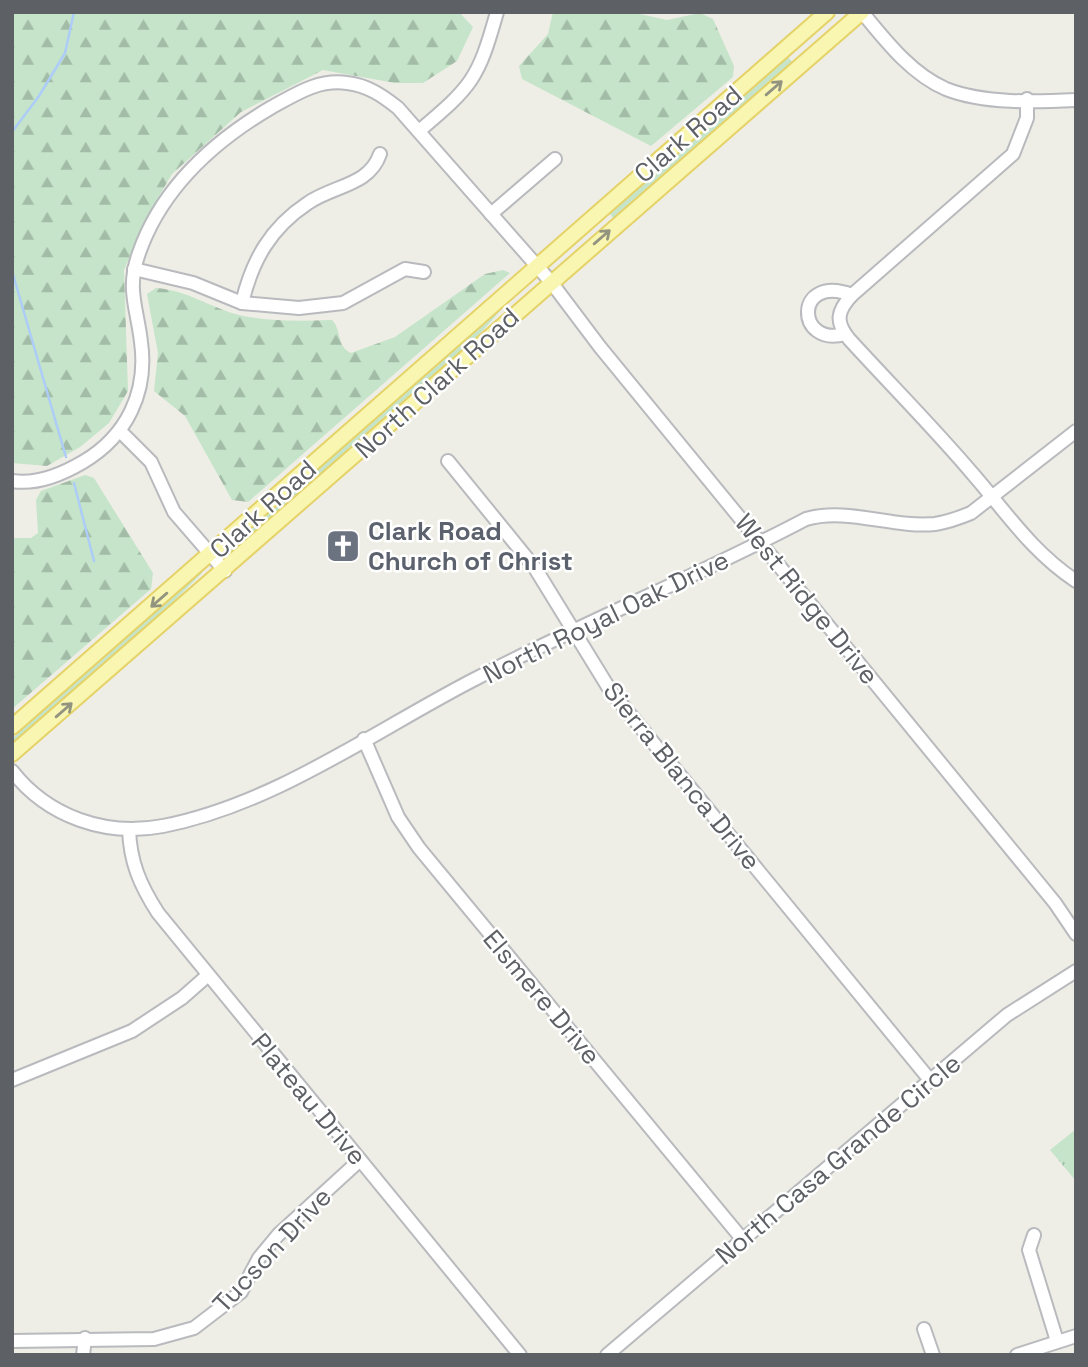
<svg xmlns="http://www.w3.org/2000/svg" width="1088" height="1367" font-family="'Space Grotesk',sans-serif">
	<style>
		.green { fill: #c5e4c9 }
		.forest { fill: url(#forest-firs) }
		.park { fill: url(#park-tufts) }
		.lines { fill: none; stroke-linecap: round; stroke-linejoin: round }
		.stream { stroke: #adcdf8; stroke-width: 2.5 }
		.minor-casing { stroke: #b8babe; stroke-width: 16 }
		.major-casing { stroke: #e5d268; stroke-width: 18 }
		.minor { stroke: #fff; stroke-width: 12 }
		.major { stroke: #f8f6b1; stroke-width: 14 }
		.oneway { stroke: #939480 }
		.labels { text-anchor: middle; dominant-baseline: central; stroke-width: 5; stroke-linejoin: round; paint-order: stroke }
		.street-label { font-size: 26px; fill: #5d6065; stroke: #fff }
		.worship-label { font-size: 26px; font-weight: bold; fill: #5b616d; stroke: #fff; text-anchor: start }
	</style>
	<defs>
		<pattern id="forest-firs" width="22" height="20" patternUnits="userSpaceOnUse" patternTransform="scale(1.75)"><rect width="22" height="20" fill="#c5e4c9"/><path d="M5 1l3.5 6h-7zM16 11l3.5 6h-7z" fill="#a3bca7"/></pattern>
		<pattern id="park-tufts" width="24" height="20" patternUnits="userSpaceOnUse" patternTransform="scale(1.75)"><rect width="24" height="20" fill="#c5e4c9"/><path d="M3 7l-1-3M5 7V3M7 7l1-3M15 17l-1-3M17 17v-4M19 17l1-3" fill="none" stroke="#a3bca7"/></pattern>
	</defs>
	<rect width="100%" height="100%" fill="#eeeee6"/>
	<g class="green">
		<polygon points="787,56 793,63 613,218 608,211"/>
		<polygon points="496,308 500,311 477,337 231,552 227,547"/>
		<polygon points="199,570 202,573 152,623 13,744 12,739 48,703"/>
	</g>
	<g class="forest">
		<polygon points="12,12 459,12 473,27 457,61 423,83 395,83 323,70 241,112 172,174 145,220 124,270 128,391 109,423 80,447 47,466 12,463"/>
		<polygon points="553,12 631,12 667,20 700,13 713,19 734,66 733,77 651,146 522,79 519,66 548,34"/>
		<path d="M 503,270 L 510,273 L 248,502 L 232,500 L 185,416 L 154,391 L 158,353 L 147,294 L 156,288 C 187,290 211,308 239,315 C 271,322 300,321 332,320 C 342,330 336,346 351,353 L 395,337 L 485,274 Z"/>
		<polygon points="85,475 94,478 153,573 151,589 12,709 12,538 31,538 38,533 36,500 41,491"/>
	</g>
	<polygon class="park" points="1076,1129 1076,1181 1050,1150"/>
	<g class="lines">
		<g class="stream">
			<polyline points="12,132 39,96 65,53 74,12"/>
			<polyline points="12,271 66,457"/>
			<polyline points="74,483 94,561"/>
		</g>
		<g class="minor-casing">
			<g id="minor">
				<path d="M 862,12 C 885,40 911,74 946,89 C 984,104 1036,102 1076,100"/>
				<path d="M 1027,99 L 1027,118 L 1013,154 L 852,295 C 837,311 835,322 849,339 C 890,384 933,427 972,473 C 1006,512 1032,552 1076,581"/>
				<path d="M 419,131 C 472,86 478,80 497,12"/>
				<polyline points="491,214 555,159"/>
				<polyline points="134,269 193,283 242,303 299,308 343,303 405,269 424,272"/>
				<path d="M 242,303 C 252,261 270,228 308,203 C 334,185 369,186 380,154"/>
				<path d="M 845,334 C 796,348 793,273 852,295"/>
				<polyline points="120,431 151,462 174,512 225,571"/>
				<polyline points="448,461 535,568 610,690 930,1080"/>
				<path d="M 12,481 C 37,485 61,475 83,462 C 127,436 148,392 141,342 C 137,307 126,289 139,253 C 162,187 214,141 272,107 C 296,94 318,79 347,83 C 367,85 383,96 398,108 L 551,282 L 600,347 L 1055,903 L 1076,934"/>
				<polyline points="364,739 398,817 419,848 743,1240"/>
				<path d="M 12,771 C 48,817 106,837 163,826 C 276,804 377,729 477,678 C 585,622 698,576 806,519 C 847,507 892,528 935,524 C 947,522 959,518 971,513 L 1076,431"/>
				<path d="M 129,829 C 130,862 140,885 158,913 L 520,1355"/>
				<polyline points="12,1080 132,1031 182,998 207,976"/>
				<polyline points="1034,1235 1029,1250 1057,1341"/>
				<polyline points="924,1329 933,1355"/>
				<polyline points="12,1341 154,1339 194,1328 241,1292 259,1258 278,1235 360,1160"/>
				<polyline points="83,1355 85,1338"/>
				<polyline points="607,1355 1007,1015 1076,971"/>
				<polyline points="1017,1355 1076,1336"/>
			</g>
		</g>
		<g class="major-casing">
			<g id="major">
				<polyline points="12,727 827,12"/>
				<polyline points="12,754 862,12"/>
			</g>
		</g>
		<use href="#minor" class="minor"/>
		<use href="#major" class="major"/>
	</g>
	<defs><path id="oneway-shaft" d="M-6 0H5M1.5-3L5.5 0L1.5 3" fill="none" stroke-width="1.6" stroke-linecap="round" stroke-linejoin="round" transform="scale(1.75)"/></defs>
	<g class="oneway">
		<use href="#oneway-shaft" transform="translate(774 88) rotate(-41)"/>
		<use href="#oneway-shaft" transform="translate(602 237) rotate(-41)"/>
		<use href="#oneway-shaft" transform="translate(159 600) rotate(139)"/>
		<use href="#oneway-shaft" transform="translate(64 710) rotate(-41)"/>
	</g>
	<defs>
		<g id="church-square" transform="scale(1.75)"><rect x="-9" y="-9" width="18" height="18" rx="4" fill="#6b7280" stroke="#fff"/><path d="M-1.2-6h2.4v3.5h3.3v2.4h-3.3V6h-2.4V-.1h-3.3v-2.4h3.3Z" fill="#fff"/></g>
	</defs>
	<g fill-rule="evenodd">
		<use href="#church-square" x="343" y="546"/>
	</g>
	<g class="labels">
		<g class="street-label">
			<text transform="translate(688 134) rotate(-41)">Clark Road</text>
			<text transform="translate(437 383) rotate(-42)">North Clark Road</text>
			<text transform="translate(263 509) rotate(-42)">Clark Road</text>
			<text transform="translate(807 599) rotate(51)">West Ridge Drive</text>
			<text transform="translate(606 617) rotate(-26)">North Royal Oak Drive</text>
			<text transform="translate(682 776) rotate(51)">Sierra Blanca Drive</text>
			<text transform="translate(542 997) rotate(50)">Elsmere Drive</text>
			<text transform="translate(309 1099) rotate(50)">Plateau Drive</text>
			<text transform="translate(838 1159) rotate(-40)">North Casa Grande Circle</text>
			<text transform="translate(272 1250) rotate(-47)">Tucson Drive</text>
		</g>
		<g class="worship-label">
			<text x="368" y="531">Clark Road<tspan x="368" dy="30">Church of Christ</tspan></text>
		</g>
	</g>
	<rect width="1088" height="1367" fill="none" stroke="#5d6065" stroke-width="28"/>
</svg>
